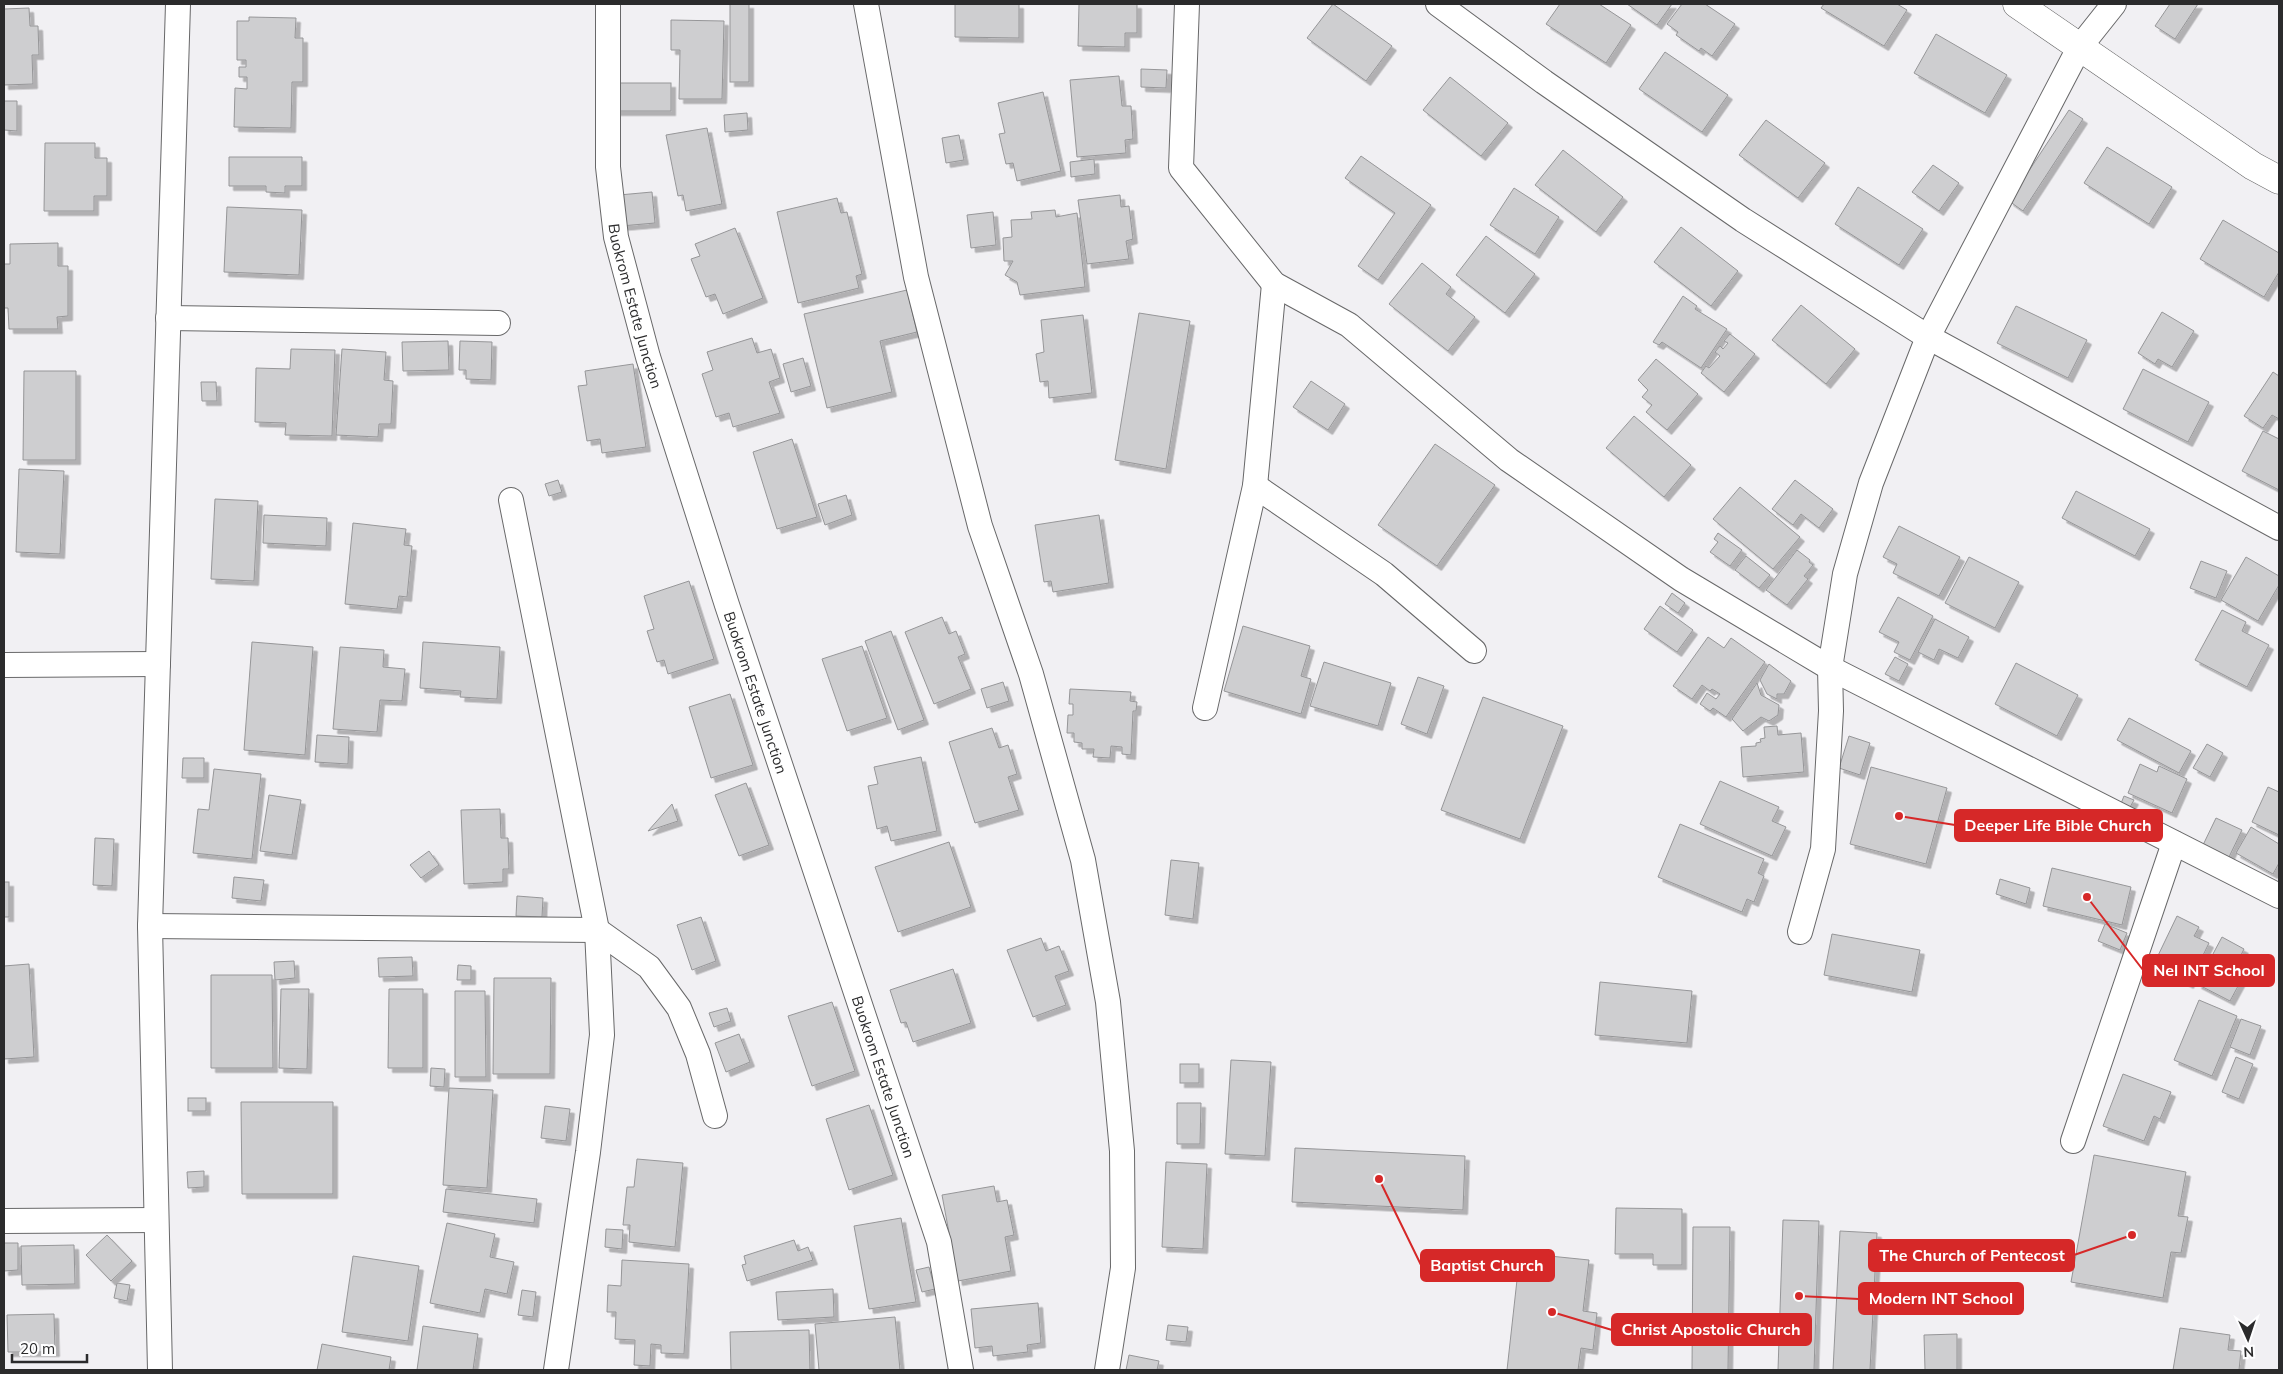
<svg xmlns="http://www.w3.org/2000/svg" width="2283" height="1374" font-family="Mulish,sans-serif">
	<style>
		.building { fill: #ceced0; stroke: #969698; filter: url(#shadow) }
		.lines { fill: none; stroke-linecap: round; stroke-linejoin: round }
		.minor-casing { stroke: #686869; stroke-width: 26 }
		.tertiary-casing { stroke: #686869; stroke-width: 29 }
		.minor { stroke: #fff; stroke-width: 24 }
		.tertiary { stroke: #fff; stroke-width: 28 }
		.labels { text-anchor: middle; dominant-baseline: central; stroke-width: 4.5; stroke-linejoin: round; paint-order: stroke }
		.street-label { font-size: 15px; fill: #2b2b2c; stroke: #fefeff }
		.leader { fill: none; stroke: #d62828; stroke-width: 2 }
		.callout-dot { fill: #d62828; stroke: #fefeff; stroke-width: 2 }
		.callout { fill: #d62828; stroke: #d62828; stroke-width: 2 }
		.callout-label { font-size: 16px; text-anchor: middle; font-weight: bold; fill: #fff }
	</style>
	<defs>
		<filter id="shadow"><feDropShadow dx="4.5" dy="4.5" stdDeviation="0" flood-color="#0004"/></filter>
	</defs>
	<rect width="100%" height="100%" fill="#f1f0f3"/>
	<g class="building">
		<rect x="730" y="4" width="19" height="78"/>
		<polygon points="955,4 1019,4 1019,38 955,37"/>
		<polygon points="1079,4 1137,4 1137,33 1125,33 1125,47 1078,46"/>
		<polygon points="1333,4 1392,46 1366,81 1307,38"/>
		<polygon points="1560,4 1599,4 1631,25 1606,63 1546,24"/>
		<polygon points="1627,4 1672,4 1657,25"/>
		<polygon points="1682,4 1705,4 1735,24 1712,56 1701,48 1699,51 1676,35 1678,32 1667,24"/>
		<polygon points="1824,4 1897,4 1907,10 1884,46 1821,8"/>
		<polygon points="2170,4 2198,4 2175,39 2155,26"/>
		<polygon points="29,8 30,26 38,26 39,55 32,55 33,84 4,85 4,9"/>
		<polygon points="249,17 296,18 295,38 303,38 303,82 292,82 291,128 234,127 235,88 247,89 247,77 239,77 239,67 246,67 246,60 237,60 237,21 249,21"/>
		<polygon points="671,20 724,21 722,99 679,99 680,50 671,50"/>
		<polygon points="1936,34 2007,75 1985,113 1914,73"/>
		<polygon points="1665,52 1728,95 1702,132 1639,89"/>
		<polygon points="1141,69 1167,70 1166,88 1141,87"/>
		<polygon points="1119,76 1122,106 1131,106 1133,139 1125,140 1126,153 1077,157 1070,80"/>
		<polygon points="1450,77 1508,123 1481,156 1423,110"/>
		<rect x="615" y="83" width="56" height="28"/>
		<polygon points="1043,92 1061,171 1017,181 1013,163 1006,164 999,134 1005,133 998,103"/>
		<polygon points="4,101 17,101 17,131 4,130"/>
		<polygon points="2069,110 2083,119 2023,211 2009,201"/>
		<polygon points="747,113 748,130 725,132 724,115"/>
		<polygon points="1766,120 1825,163 1798,198 1739,155"/>
		<polygon points="707,128 722,204 686,211 683,195 678,196 666,135"/>
		<polygon points="959,135 964,160 946,163 942,138"/>
		<polygon points="45,143 95,143 95,158 107,158 107,196 94,196 94,211 44,211"/>
		<polygon points="2107,147 2172,187 2149,224 2084,183"/>
		<polygon points="1563,150 1623,197 1596,232 1535,185"/>
		<polygon points="1361,156 1431,205 1378,280 1358,266 1395,213 1345,178"/>
		<polygon points="229,157 302,157 302,186 285,186 285,193 266,192 266,186 229,186"/>
		<polygon points="1094,159 1095,174 1071,177 1070,162"/>
		<polygon points="1933,165 1959,183 1939,211 1912,192"/>
		<polygon points="1858,187 1923,229 1899,265 1835,224"/>
		<polygon points="1514,188 1559,217 1535,254 1490,225"/>
		<polygon points="652,192 655,223 621,226 619,195"/>
		<polygon points="1120,195 1121,207 1129,206 1133,239 1126,241 1129,259 1087,264 1078,200"/>
		<polygon points="837,198 841,213 847,212 862,274 856,276 859,288 798,303 777,212"/>
		<polygon points="227,207 302,210 299,275 224,272"/>
		<polygon points="1055,210 1056,217 1077,213 1085,287 1020,295 1017,282 1005,275 1013,261 1004,261 1003,238 1012,237 1011,220 1032,219 1031,212"/>
		<polygon points="993,212 996,245 971,248 967,215"/>
		<polygon points="2223,220 2279,253 2279,272 2264,297 2200,259"/>
		<polygon points="1681,227 1738,271 1711,306 1654,262"/>
		<polygon points="735,228 763,298 723,314 715,294 706,297 691,259 700,256 695,244"/>
		<polygon points="1486,236 1535,274 1505,313 1456,275"/>
		<polygon points="58,243 58,266 68,266 68,316 57,317 58,329 9,329 8,308 4,308 4,264 10,264 10,244"/>
		<polygon points="1422,263 1451,287 1446,294 1475,317 1448,351 1389,304"/>
		<polygon points="907,290 917,332 880,341 892,392 827,408 804,314"/>
		<polygon points="1683,296 1697,306 1695,309 1727,329 1701,368 1662,342 1659,345 1653,342"/>
		<polygon points="1801,305 1855,349 1826,384 1772,340"/>
		<polygon points="2016,306 2087,340 2068,378 1997,343"/>
		<polygon points="2162,312 2194,331 2172,367 2158,359 2155,364 2138,353"/>
		<polygon points="1139,313 1190,321 1166,469 1115,460"/>
		<polygon points="1083,315 1092,393 1049,398 1048,381 1040,382 1036,354 1044,352 1041,320"/>
		<polygon points="1730,334 1755,354 1724,392 1701,373 1706,366 1709,368 1720,356 1715,352 1720,346 1723,349 1728,343 1724,341"/>
		<polygon points="752,338 757,353 771,349 780,378 769,382 780,413 733,427 729,413 716,417 702,374 713,370 707,352"/>
		<polygon points="448,341 449,370 403,371 402,342"/>
		<polygon points="460,341 492,342 491,380 466,379 466,370 459,370"/>
		<polygon points="291,349 335,350 332,436 285,435 286,423 255,422 256,368 290,369"/>
		<polygon points="342,349 386,352 384,380 393,381 391,424 379,424 378,437 336,435"/>
		<polygon points="803,358 811,386 791,392 783,364"/>
		<polygon points="1656,359 1698,394 1667,430 1646,412 1652,405 1642,397 1648,390 1638,380"/>
		<polygon points="633,364 646,447 602,453 600,439 587,441 578,386 587,385 585,371"/>
		<polygon points="2143,369 2209,402 2188,442 2123,409"/>
		<polygon points="24,371 76,371 76,460 23,460"/>
		<polygon points="2273,372 2279,376 2279,419 2272,415 2263,428 2244,416"/>
		<polygon points="1311,381 1345,404 1328,430 1293,407"/>
		<polygon points="201,382 216,382 217,401 202,401"/>
		<polygon points="1634,416 1691,465 1664,497 1606,448"/>
		<polygon points="2263,431 2279,439 2279,490 2242,471"/>
		<polygon points="792,439 817,517 777,529 753,452"/>
		<polygon points="1435,444 1495,485 1437,566 1378,525"/>
		<polygon points="19,469 64,471 60,554 16,552"/>
		<polygon points="558,480 562,492 549,496 545,484"/>
		<polygon points="1795,480 1833,509 1819,528 1801,514 1793,525 1772,509"/>
		<polygon points="1740,487 1800,537 1773,569 1713,519"/>
		<polygon points="2076,491 2150,529 2135,556 2062,518"/>
		<polygon points="846,495 852,515 825,525 818,504"/>
		<polygon points="215,499 258,501 254,581 211,579"/>
		<polygon points="264,515 327,518 326,546 263,543"/>
		<polygon points="1099,515 1109,583 1053,592 1051,581 1044,582 1035,525"/>
		<polygon points="353,523 406,529 404,545 412,546 407,597 399,596 397,609 345,604"/>
		<polygon points="1899,526 1960,557 1939,596 1893,573 1897,564 1883,557"/>
		<polygon points="1718,533 1742,550 1730,566 1710,552 1718,542 1714,539"/>
		<polygon points="1797,550 1810,560 1809,562 1813,565 1804,576 1808,579 1787,605 1766,590"/>
		<polygon points="1746,556 1770,575 1759,588 1735,570"/>
		<polygon points="1969,557 2019,582 1995,628 1945,603"/>
		<polygon points="2246,557 2279,576 2279,585 2258,621 2221,600"/>
		<polygon points="2201,561 2227,571 2216,598 2190,588"/>
		<polygon points="689,581 714,659 668,674 664,660 657,662 647,631 654,629 644,596"/>
		<polygon points="1672,593 1685,603 1678,613 1665,604"/>
		<polygon points="1898,597 1933,616 1910,660 1894,652 1899,642 1879,632"/>
		<polygon points="1660,606 1693,630 1677,652 1644,629"/>
		<polygon points="2222,610 2246,622 2242,631 2269,645 2247,687 2195,660"/>
		<polygon points="942,617 949,634 956,631 965,654 958,657 971,689 934,704 905,632"/>
		<polygon points="1935,619 1969,637 1958,658 1939,649 1934,660 1918,652"/>
		<polygon points="1243,626 1310,646 1301,676 1311,679 1301,714 1224,691"/>
		<polygon points="891,631 924,720 898,730 865,641"/>
		<polygon points="1708,637 1724,648 1731,638 1765,662 1726,717 1713,708 1710,711 1700,704 1707,693 1716,699 1720,694 1712,689 1710,691 1702,685 1692,699 1673,686"/>
		<polygon points="252,642 313,647 305,755 244,750"/>
		<polygon points="423,642 500,647 497,699 460,697 461,691 420,688"/>
		<polygon points="862,646 887,718 847,731 822,659"/>
		<polygon points="340,647 384,650 383,667 405,669 402,701 380,700 377,732 333,729"/>
		<polygon points="1895,657 1908,664 1899,681 1885,674"/>
		<polygon points="1324,662 1391,683 1378,726 1310,706"/>
		<polygon points="2016,663 2078,695 2057,736 1995,704"/>
		<polygon points="1769,664 1791,681 1784,694 1777,694 1777,699 1767,694 1760,680"/>
		<polygon points="1418,677 1444,686 1427,734 1401,724"/>
		<polygon points="1003,682 1009,701 987,708 981,689"/>
		<polygon points="1757,683 1761,695 1779,705 1778,715 1769,721 1761,717 1743,731 1732,719"/>
		<polygon points="1070,689 1131,692 1130,701 1137,702 1136,711 1133,711 1131,755 1122,754 1122,747 1111,746 1110,758 1093,757 1094,749 1082,749 1082,743 1074,742 1074,733 1067,733 1068,715 1073,715 1073,704 1069,704"/>
		<polygon points="730,694 753,765 711,778 689,707"/>
		<polygon points="1483,697 1563,726 1520,839 1441,810"/>
		<polygon points="2129,718 2191,751 2179,773 2117,740"/>
		<polygon points="1777,726 1778,735 1801,733 1804,772 1743,777 1741,747 1756,746 1756,743 1761,742 1760,739 1765,738 1764,727"/>
		<polygon points="992,728 999,748 1008,745 1017,774 1008,777 1019,810 975,823 949,742"/>
		<polygon points="317,735 349,737 348,764 315,762"/>
		<polygon points="1849,736 1870,743 1860,775 1839,768"/>
		<polygon points="2207,744 2223,753 2210,777 2193,768"/>
		<polygon points="921,757 937,831 891,841 887,826 877,829 868,786 878,784 874,767"/>
		<polygon points="183,758 204,758 204,778 182,778"/>
		<polygon points="2140,764 2157,772 2159,766 2187,779 2172,813 2128,793"/>
		<polygon points="1871,767 1947,788 1926,864 1850,844"/>
		<polygon points="214,769 261,774 252,859 193,853 198,809 209,810"/>
		<polygon points="1720,781 1779,807 1772,821 1786,827 1772,856 1700,824"/>
		<polygon points="746,783 769,845 739,856 715,795"/>
		<polygon points="2268,787 2279,792 2279,835 2252,822"/>
		<polygon points="269,795 301,800 292,855 260,851"/>
		<polygon points="2124,796 2134,800 2129,809 2120,806"/>
		<polygon points="672,804 678,821 648,831"/>
		<polygon points="500,809 501,838 508,838 509,869 503,869 503,882 464,884 461,810"/>
		<polygon points="2216,818 2242,830 2229,857 2203,845"/>
		<polygon points="1680,824 1764,859 1758,873 1764,876 1754,902 1747,899 1742,912 1658,877"/>
		<polygon points="2251,827 2279,844 2279,863 2273,874 2236,853"/>
		<polygon points="95,838 114,839 112,886 93,885"/>
		<polygon points="949,842 971,907 898,932 875,867"/>
		<polygon points="429,851 439,865 421,878 410,865"/>
		<polygon points="1171,860 1199,863 1193,919 1165,915"/>
		<polygon points="2052,868 2131,887 2122,925 2043,906"/>
		<polygon points="234,877 264,880 261,901 232,898"/>
		<polygon points="2000,879 2030,888 2026,904 1996,894"/>
		<rect x="4" y="882" width="5" height="35"/>
		<polygon points="517,896 543,898 542,917 516,916"/>
		<polygon points="2177,916 2199,927 2194,936 2209,943 2189,984 2153,966"/>
		<polygon points="701,917 716,961 692,970 677,925"/>
		<polygon points="2105,924 2127,933 2120,950 2098,941"/>
		<polygon points="1832,934 1920,950 1912,992 1824,975"/>
		<polygon points="2222,937 2244,949 2240,957 2251,962 2230,1001 2197,984"/>
		<polygon points="1041,938 1046,951 1059,946 1069,971 1055,976 1066,1005 1033,1017 1007,950"/>
		<polygon points="412,957 413,976 379,977 378,958"/>
		<polygon points="294,961 295,978 275,980 274,962"/>
		<polygon points="29,964 34,1057 4,1059 4,966"/>
		<polygon points="458,965 471,966 471,980 457,980"/>
		<polygon points="953,969 971,1023 913,1042 906,1022 901,1023 890,990"/>
		<polygon points="211,975 272,975 273,1068 211,1068"/>
		<polygon points="494,978 551,978 550,1074 493,1074"/>
		<polygon points="1600,982 1692,991 1687,1043 1595,1035"/>
		<polygon points="281,989 309,989 307,1069 279,1068"/>
		<polygon points="389,989 423,989 423,1068 388,1068"/>
		<polygon points="455,991 485,991 486,1077 455,1077"/>
		<polygon points="2199,1000 2237,1016 2212,1076 2174,1060"/>
		<polygon points="832,1002 855,1071 812,1086 788,1016"/>
		<polygon points="727,1008 731,1021 714,1027 709,1013"/>
		<polygon points="2241,1019 2261,1026 2250,1055 2230,1047"/>
		<polygon points="739,1034 750,1062 726,1072 715,1043"/>
		<polygon points="2236,1057 2253,1064 2239,1099 2222,1092"/>
		<polygon points="1231,1060 1271,1062 1265,1156 1225,1154"/>
		<rect x="1180" y="1064" width="19" height="19"/>
		<polygon points="431,1068 445,1069 444,1087 430,1086"/>
		<polygon points="2123,1074 2171,1092 2160,1119 2154,1116 2144,1141 2103,1126"/>
		<polygon points="449,1088 493,1090 487,1188 443,1185"/>
		<rect x="188" y="1098" width="18" height="13"/>
		<polygon points="241,1102 333,1102 333,1194 242,1194"/>
		<polygon points="1177,1103 1201,1103 1200,1144 1177,1144"/>
		<polygon points="869,1105 893,1175 849,1190 826,1119"/>
		<polygon points="545,1106 570,1109 566,1141 541,1138"/>
		<polygon points="1295,1148 1465,1156 1463,1210 1292,1202"/>
		<polygon points="2094,1155 2186,1172 2178,1216 2188,1217 2181,1253 2171,1252 2163,1298 2071,1282"/>
		<polygon points="637,1159 683,1163 675,1247 629,1242 630,1225 623,1225 627,1187 634,1187"/>
		<polygon points="1166,1162 1207,1164 1203,1249 1162,1247"/>
		<polygon points="204,1171 204,1187 188,1188 187,1172"/>
		<polygon points="994,1186 997,1202 1007,1200 1014,1235 1005,1237 1011,1271 958,1281 942,1195"/>
		<polygon points="446,1189 537,1199 534,1223 443,1212"/>
		<polygon points="1616,1208 1682,1209 1682,1265 1653,1265 1653,1254 1615,1254"/>
		<polygon points="901,1218 916,1302 869,1309 854,1226"/>
		<polygon points="1783,1220 1819,1221 1814,1370 1778,1370"/>
		<polygon points="447,1223 495,1234 490,1257 514,1262 507,1294 485,1289 480,1313 430,1303"/>
		<polygon points="1693,1227 1730,1227 1728,1370 1692,1370"/>
		<polygon points="606,1229 623,1230 622,1249 605,1247"/>
		<polygon points="1840,1231 1877,1233 1870,1370 1833,1370"/>
		<polygon points="107,1235 132,1261 111,1281 86,1255"/>
		<polygon points="794,1240 798,1251 808,1247 813,1260 747,1281 742,1265 746,1264 744,1256"/>
		<polygon points="4,1243 18,1243 18,1270 4,1271"/>
		<polygon points="74,1245 75,1284 22,1285 21,1246"/>
		<polygon points="1520,1253 1589,1260 1583,1311 1597,1313 1593,1350 1581,1348 1578,1370 1507,1370"/>
		<polygon points="353,1256 419,1266 408,1341 342,1332"/>
		<polygon points="622,1260 689,1264 684,1354 661,1353 661,1345 651,1344 650,1366 634,1365 635,1340 615,1339 616,1312 607,1312 608,1285 621,1286"/>
		<polygon points="929,1267 935,1289 922,1292 916,1270"/>
		<polygon points="117,1283 130,1285 127,1301 114,1298"/>
		<polygon points="833,1289 834,1317 778,1320 776,1292"/>
		<polygon points="522,1290 536,1292 533,1317 518,1315"/>
		<polygon points="1038,1303 1041,1343 1027,1345 1028,1352 993,1356 992,1346 975,1348 971,1309"/>
		<polygon points="54,1314 55,1352 8,1352 7,1315"/>
		<polygon points="895,1317 900,1370 819,1370 815,1324"/>
		<polygon points="1168,1325 1188,1327 1186,1342 1166,1340"/>
		<polygon points="423,1326 478,1334 473,1370 417,1370"/>
		<polygon points="2180,1328 2230,1335 2228,1350 2241,1351 2239,1370 2173,1370"/>
		<polygon points="809,1330 810,1370 731,1370 730,1332"/>
		<polygon points="1957,1334 1957,1370 1925,1370 1924,1335"/>
		<polygon points="322,1344 391,1357 389,1370 317,1370"/>
		<polygon points="1129,1355 1159,1361 1157,1370 1126,1370"/>
	</g>
	<g class="lines">
		<g class="minor-casing">
			<g id="minor">
				<path id="s1" d="M 608,4 L 608,167 L 616,237 L 648,357 L 727,605 L 939,1242 L 961,1370"/>
				<polyline points="866,4 916,277 980,526 1031,674 1083,860 1108,1002 1122,1151 1123,1268 1107,1370"/>
				<polyline points="1187,4 1181,168 1274,284 1349,325 1509,460 1681,579 1830,668 2279,896"/>
				<polyline points="1438,4 1544,82 1743,220 1928,337 2279,528"/>
				<polyline points="168,318 498,323"/>
				<polyline points="1255,486 1384,574 1474,651"/>
				<polyline points="511,500 597,930 602,1035 588,1152 556,1370"/>
				<polyline points="4,665 158,664"/>
				<polyline points="1205,708 1255,486 1274,284"/>
				<polyline points="150,926 597,930 649,967 679,1008 698,1054 715,1116"/>
				<polyline points="1800,932 1823,849 1831,711 1830,668 1845,574 1871,483 1928,337 2079,48 2114,4"/>
				<polyline points="2073,1141 2174,843"/>
				<polyline points="4,1221 156,1220"/>
				<polyline points="160,1370 150,926 178,4"/>
			</g>
		</g>
		<g class="tertiary-casing">
			<polyline id="tertiary" points="2017,4 2253,166 2279,180"/>
		</g>
		<use href="#minor" class="minor"/>
		<use href="#tertiary" class="tertiary"/>
	</g>
	<g class="labels">
		<g class="street-label">
			<text stroke="none"><textPath href="#s1" startOffset="305">Buokrom Estate Junction</textPath></text>
			<text stroke="none"><textPath href="#s1" startOffset="710">Buokrom Estate Junction</textPath></text>
			<text stroke="none"><textPath href="#s1" startOffset="1115">Buokrom Estate Junction</textPath></text>
		</g>
	</g>
	<path class="leader" d="M1899 816L1955 825M2087 897L2143 970M2132 1235L2074 1255M1379 1179L1421 1265M1799 1296L1859 1299M1552 1312L1612 1330"/>
	<g class="callout-dot">
		<circle cx="1899" cy="816" r="5"/>
		<circle cx="2087" cy="897" r="5"/>
		<circle cx="2132" cy="1235" r="5"/>
		<circle cx="1379" cy="1179" r="5"/>
		<circle cx="1799" cy="1296" r="5"/>
		<circle cx="1552" cy="1312" r="5"/>
	</g>
	<g class="callout">
		<rect x="1955" y="810" width="207" height="31" rx="5"/>
		<rect x="2143" y="955" width="131" height="31" rx="5"/>
		<rect x="1869" y="1240" width="205" height="31" rx="5"/>
		<rect x="1421" y="1250" width="133" height="31" rx="5"/>
		<rect x="1859" y="1283" width="164" height="31" rx="5"/>
		<rect x="1612" y="1314" width="199" height="31" rx="5"/>
	</g>
	<g class="callout-label">
		<text x="2058" y="831">Deeper Life Bible Church</text>
		<text x="2209" y="976">Nel INT School</text>
		<text x="1972" y="1261">The Church of Pentecost</text>
		<text x="1487" y="1271">Baptist Church</text>
		<text x="1941" y="1304">Modern INT School</text>
		<text x="1711" y="1335">Christ Apostolic Church</text>
	</g>
	<rect width="2283" height="1374" fill="none" stroke="#2b2b2c" stroke-width="10"/>
	<g transform="translate(2248 1339) rotate(177)" stroke="#fefeff" stroke-width="4" paint-order="stroke">
	<path d="M0-4L9 19L0 12L-9 19Z" fill="#2b2b2c"/>
	<text y="-8" font-size="14" font-weight="bold" text-anchor="middle" fill="#2b2b2c">N</text>
	</g>
	<path d="M12 1354v8h75v-8" fill="none" stroke="#2b2b2c" stroke-width="2.5"/>
	<text x="20" y="1354" font-size="15" fill="#2b2b2c" stroke="#fefeff" stroke-width="4" paint-order="stroke">20 m</text>
</svg>
